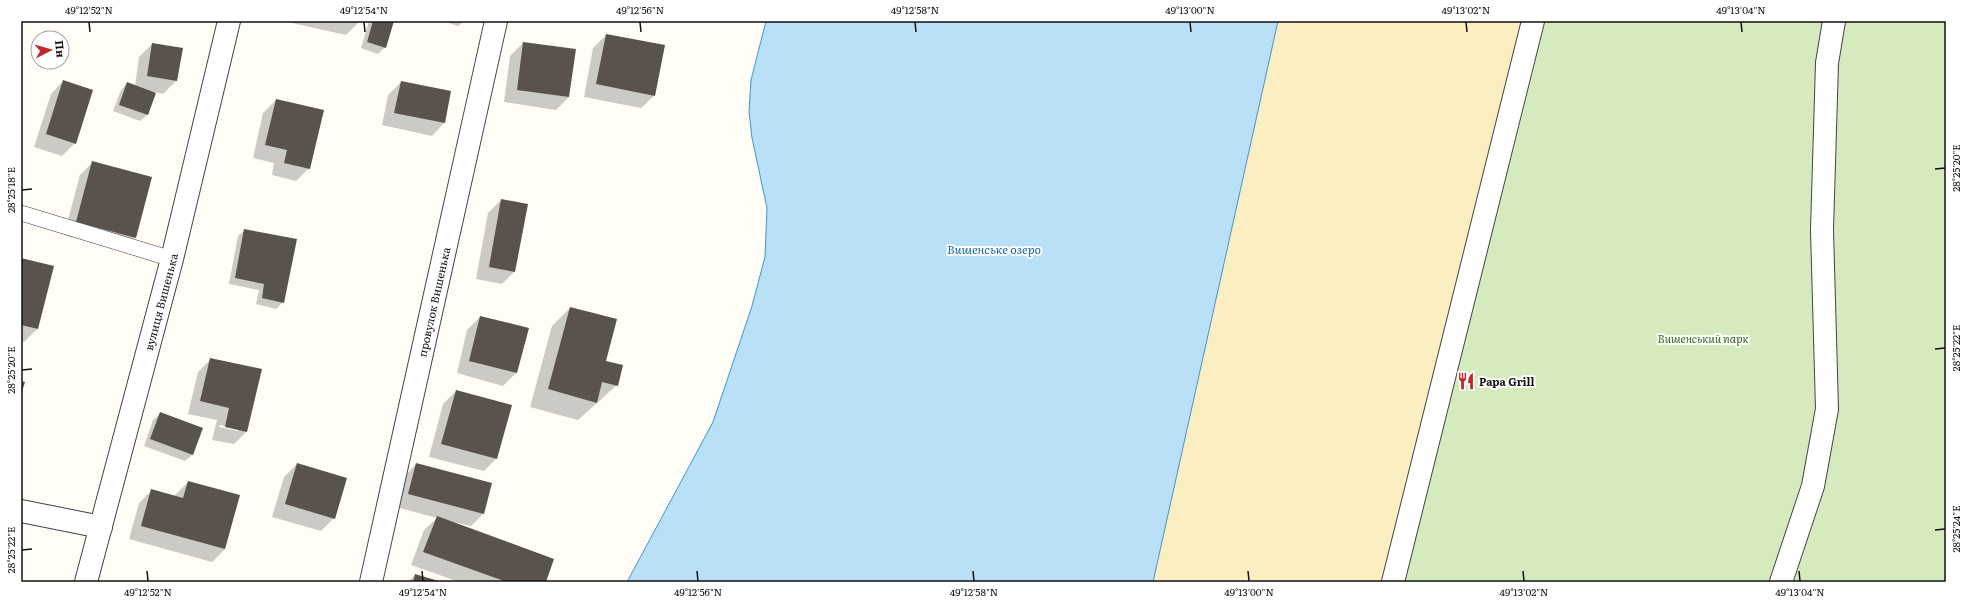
<svg xmlns="http://www.w3.org/2000/svg" width="1967" height="603" font-family="Literata,serif">
	<style>
		.green { fill: #d5ebbd }
		.sand { fill: #fbeec1 }
		.water { fill: #b9e0f7; stroke: #3f96cf }
		.shadow { fill: #0003; fill-rule: evenodd }
		.building { fill: #5a524d }
		.lines { fill: none; stroke-linecap: round; stroke-linejoin: round }
		.lane-casing { stroke: #444; stroke-width: 16 }
		.street-casing { stroke: #444; stroke-width: 24 }
		.lane { stroke: #fff; stroke-width: 15 }
		.street { stroke: #fff; stroke-width: 22 }
		.ticks { fill: none; stroke: #111; stroke-width: 1.5 }
		.labels { text-anchor: middle; dominant-baseline: central; stroke-width: 4; stroke-linejoin: round; paint-order: stroke }
		.street-label { font-size: 11px; fill: #111; stroke: #fff }
		.park-label { font-size: 11px; font-style: italic; fill: #2f6b1f; stroke: #fff }
		.poi-label { font-size: 11px; font-weight: bold; fill: #111; stroke: #fff; text-anchor: start }
		.water-label { font-size: 12px; font-style: italic; fill: #1768a6; stroke: #fff }
		.neatline { fill: none; stroke: #111; stroke-width: 1.5 }
		.ticks-label { font-size: 10px; text-anchor: middle; fill: #111 }
	</style>
	<rect width="100%" height="100%" fill="#fffdf5"/>
	<polygon class="green" points="1533,21 1946,21 1946,582 1393,582"/>
	<polygon class="sand" points="1278,21 1533,21 1393,582 1153,582"/>
	<polygon class="water" points="766,21 1278,21 1153,582 627,582 713,422 752,306 765,257 767,208 752,138 749,111 751,80"/>
	<g class="shadow">
		<polygon points="283,21 360,21 346,35"/>
		<polygon points="369,21 393,21 385,47 378,54 361,48"/>
		<polygon points="442,21 464,21 458,26"/>
		<polygon points="606,35 654,96 641,108 584,97 593,48"/>
		<polygon points="523,43 569,97 556,110 504,102 510,56"/>
		<polygon points="152,44 176,81 163,94 155,92 147,115 140,121 113,111 121,90 127,83 135,86 139,57"/>
		<polygon points="63,81 75,143 62,156 34,147 51,94"/>
		<polygon points="401,82 444,123 432,136 382,125 388,95"/>
		<polygon points="276,100 309,168 296,181 272,175 274,163 253,158 263,113"/>
		<polygon points="93,162 135,237 122,250 64,235 80,175"/>
		<polygon points="501,200 515,271 502,284 476,279 488,213"/>
		<polygon points="245,230 283,302 276,309 256,304 259,290 229,284 238,236"/>
		<polygon points="21,259 37,329 24,342 21,341"/>
		<polygon points="570,308 604,361 617,385 578,420 530,407 552,326"/>
		<polygon points="480,317 516,373 503,386 457,373 467,330"/>
		<path d="M 211,359 L 246,432 L 234,444 L 212,440 L 217,420 L 188,414 L 198,372 ZM 220,425 L 238,429 L 238,431 L 219,427 Z"/>
		<polygon points="456,391 497,458 484,471 429,457 443,404"/>
		<polygon points="160,414 202,429 192,455 185,461 144,446 153,420"/>
		<polygon points="297,464 334,518 321,531 272,517 284,477"/>
		<polygon points="416,464 484,513 471,526 453,522 453,523 545,582 459,582 411,565 424,530 437,518 396,507 404,477"/>
		<polygon points="188,482 239,496 225,549 212,562 129,539 139,503 152,490 174,496"/>
		<polygon points="415,575 440,582 408,582"/>
	</g>
	<g class="building">
		<polygon points="373,21 394,21 386,48 367,42"/>
		<polygon points="606,34 665,45 655,96 596,84"/>
		<polygon points="523,42 576,49 569,97 517,90"/>
		<polygon points="152,43 183,48 177,81 147,76"/>
		<polygon points="63,80 93,90 76,144 46,134"/>
		<polygon points="401,81 451,91 445,123 394,113"/>
		<polygon points="127,82 156,93 148,115 119,105"/>
		<polygon points="276,99 324,110 310,169 284,163 287,150 265,145"/>
		<polygon points="92,161 152,177 136,238 76,222"/>
		<polygon points="501,199 528,204 515,272 489,267"/>
		<polygon points="244,229 297,239 284,303 262,298 264,284 235,278"/>
		<polygon points="21,258 54,266 38,329 21,325"/>
		<polygon points="570,307 617,319 606,361 623,365 618,386 602,382 597,403 548,389"/>
		<polygon points="480,316 529,328 517,373 469,361"/>
		<polygon points="210,358 262,369 247,432 225,427 229,408 200,401"/>
		<polygon points="21,381 25,382 21,395"/>
		<polygon points="456,390 512,405 497,459 441,444"/>
		<polygon points="160,412 203,428 193,455 150,439"/>
		<polygon points="297,463 347,478 335,519 285,504"/>
		<polygon points="416,463 492,483 484,514 408,494"/>
		<polygon points="188,481 240,495 225,549 141,526 151,489 183,498"/>
		<polygon points="437,516 554,559 546,582 507,582 423,552"/>
		<polygon points="415,574 442,582 413,582"/>
	</g>
	<g class="lines">
		<g class="lane-casing">
			<polyline id="lane" points="21,213 172,259"/>
		</g>
		<g class="street-casing">
			<g id="street">
				<polyline points="21,511 101,527"/>
				<path id="s1" d="M 86,582 L 172,259 L 229,21"/>
				<path id="s2" d="M 371,582 L 496,21"/>
				<polyline points="1393,582 1533,21"/>
				<polyline points="1781,582 1813,486 1827,409 1822,230 1827,63 1834,21"/>
			</g>
		</g>
		<use href="#lane" class="lane"/>
		<use href="#street" class="street"/>
	</g>
	<path class="ticks" d="M 89,22 L 90,32M 364,22 L 365,32M 640,22 L 641,32M 915,22 L 916,32M 1190,22 L 1191,32M 1466,22 L 1467,32M 1741,22 L 1742,32M 1935,169 L 1945,168M 22,190 L 32,189M 1935,349 L 1945,348M 22,370 L 32,369M 1935,530 L 1945,529M 22,550 L 32,549M 147,571 L 148,581M 422,571 L 423,581M 697,571 L 698,581M 973,571 L 974,581M 1248,571 L 1249,581M 1523,571 L 1524,581M 1799,571 L 1800,581"/>
	<defs>
		<g id="restaurant-bare" transform="scale(1.38)"><path d="M-5-6h1v4h1v-4h1v4h1v-4h1v5L-1.5 .5V6h-2V.5L-5-1ZM5-6V6H3V1.5H1.5Q1.5-4 5-6Z" fill="#c4262e" stroke="#fff" stroke-width="2.5" paint-order="stroke"/></g>
	</defs>
	<g fill-rule="evenodd">
		<use href="#restaurant-bare" x="1466" y="381"/>
	</g>
	<g class="labels">
		<g class="street-label">
			<text stroke="none"><textPath href="#s1" startOffset="290">вулиця Вишенька</textPath></text>
			<text stroke="none"><textPath href="#s2" startOffset="287">провулок Вишенька</textPath></text>
		</g>
		<g class="park-label">
			<text x="1703" y="338">Вишенський парк</text>
		</g>
		<g class="poi-label">
			<text x="1479" y="381">Papa Grill</text>
		</g>
		<g class="water-label">
			<text x="994" y="249">Вишенське озеро</text>
		</g>
	</g>
	<rect width="1967" height="603" fill="none" stroke="#ffffff" stroke-width="44"/>
	<g transform="translate(50 50) rotate(84)"><circle r="19" fill="#ffffff" stroke="#a0a0a0"/>
	<path d="M0-3L7 15L0 10L-7 15Z" fill="#c4262e"/>
	<text y="-6" font-size="11" font-weight="bold" text-anchor="middle" fill="#111111">Пн</text>
	</g>
	<rect x="22" y="22" width="1923" height="559" class="neatline"/>
	<g class="ticks-label">
		<text x="89" y="14">49°12'52"N</text>
		<text x="364" y="14">49°12'54"N</text>
		<text x="640" y="14">49°12'56"N</text>
		<text x="915" y="14">49°12'58"N</text>
		<text x="1190" y="14">49°13'00"N</text>
		<text x="1466" y="14">49°13'02"N</text>
		<text x="1741" y="14">49°13'04"N</text>
		<text transform="translate(1956 168) rotate(-90)" y="4">28°25'20"E</text>
		<text transform="translate(11 190) rotate(-90)" y="4">28°25'18"E</text>
		<text transform="translate(1956 348) rotate(-90)" y="4">28°25'22"E</text>
		<text transform="translate(11 370) rotate(-90)" y="4">28°25'20"E</text>
		<text transform="translate(1956 529) rotate(-90)" y="4">28°25'24"E</text>
		<text transform="translate(11 550) rotate(-90)" y="4">28°25'22"E</text>
		<text x="148" y="596">49°12'52"N</text>
		<text x="423" y="596">49°12'54"N</text>
		<text x="698" y="596">49°12'56"N</text>
		<text x="974" y="596">49°12'58"N</text>
		<text x="1249" y="596">49°13'00"N</text>
		<text x="1524" y="596">49°13'02"N</text>
		<text x="1800" y="596">49°13'04"N</text>
	</g>
</svg>
